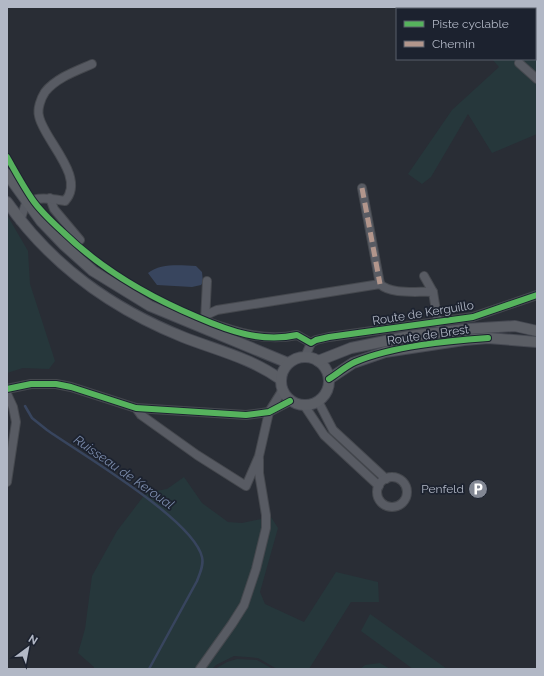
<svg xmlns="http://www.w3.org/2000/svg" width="544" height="676" font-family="Raleway,sans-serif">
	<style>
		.green { fill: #26373b }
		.water { fill: #38455e }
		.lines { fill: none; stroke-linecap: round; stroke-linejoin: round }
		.stream { stroke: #38455e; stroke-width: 2.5 }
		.minor-casing { stroke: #45484e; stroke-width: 10 }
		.major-casing { stroke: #464952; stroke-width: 12 }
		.minor { stroke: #585b63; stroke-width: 8 }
		.major { stroke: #5b5e65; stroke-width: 10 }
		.quiet { stroke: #b2968c; stroke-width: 5; stroke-dasharray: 10 5; stroke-linecap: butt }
		.cycleway-casing { stroke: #1c222f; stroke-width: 8 }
		.cycleway { stroke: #56b35d; stroke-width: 6 }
		.labels { text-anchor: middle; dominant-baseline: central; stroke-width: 3.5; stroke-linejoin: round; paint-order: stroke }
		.street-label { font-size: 12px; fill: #b2b8c6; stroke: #1c222f }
		.poi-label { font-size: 12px; fill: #b2b8c6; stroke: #1c222f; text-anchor: end }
		.water-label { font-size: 13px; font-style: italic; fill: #7c8cac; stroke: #1c222f }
	</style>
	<rect width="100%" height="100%" fill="#292d35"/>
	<g class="green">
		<polygon points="435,7 537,7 537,134 492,153 468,114 431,177 422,184 408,174 452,110 499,67 492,59 535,59 535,9 437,9"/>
		<polygon points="7,215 28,251 30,284 55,361 49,369 23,368 7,373"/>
		<polygon points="184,477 202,503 228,522 242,523 271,517 278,528 260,592 265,604 304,622 336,572 378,582 379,602 351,602 309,669 277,669 258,658 234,656 216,665 212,669 94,669 94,667 78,653 85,629 92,576 117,531 146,493 167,489"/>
		<polygon points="370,614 447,669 413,669 361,631"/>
		<polygon points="237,659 257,660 273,669 215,669 227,662"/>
		<polygon points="380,663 390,669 360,669 365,665"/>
	</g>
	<path class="water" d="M 196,266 L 202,272 L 203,282 L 201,285 L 192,287 L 157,285 L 148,273 C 160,263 180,265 196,266 Z"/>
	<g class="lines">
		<path class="stream" d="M 25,406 L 32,418 L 47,430 C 81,454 193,519 202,557 C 204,565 200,573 197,581 L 149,669"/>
		<g class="minor-casing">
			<g id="minor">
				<polyline points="519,63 537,79"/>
				<polyline points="362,188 380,284"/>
				<polyline points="50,198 54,209 80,240"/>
				<path d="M 20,221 L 26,203 C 38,196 52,199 65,201 C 87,177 43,139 39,116 C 37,109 41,98 45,92 C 56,78 76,71 92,64"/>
				<polyline points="424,276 433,292"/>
				<path d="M 207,281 L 205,321 C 235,332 265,342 297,335 L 311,343"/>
				<path d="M 206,315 L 217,310 L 380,284 C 391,295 418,291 433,292 L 438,323"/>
				<polyline points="311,343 316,340 329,337 473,317 537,295"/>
				<polyline points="305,357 311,343"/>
				<polyline points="7,389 31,384 56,384 71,387 136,408 246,415 269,412 290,401"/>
				<polyline points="7,394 13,407 16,422 7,482"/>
				<polyline points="318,401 333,430 386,479"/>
				<polyline points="304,405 324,435 379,486"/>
				<polyline points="136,408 141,415 197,455 246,486 259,456 269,412 282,391"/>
				<circle cx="392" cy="492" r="15"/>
				<polyline points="200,669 232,624 244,605 256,569 266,528 266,515 259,473 259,459"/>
			</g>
		</g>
		<g class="major-casing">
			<g id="major">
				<polyline points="7,174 41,221 64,245 93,271 150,306 288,363"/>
				<path d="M 7,202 C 52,266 111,308 183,337 C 216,350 251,358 280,379"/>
				<circle cx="305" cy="381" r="24"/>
				<polyline points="318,361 351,348 410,336 466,329 515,326 537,331"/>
				<polyline points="329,379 353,363 385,352 464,340 488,338 537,342"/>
			</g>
		</g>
		<use href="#minor" class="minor"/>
		<use href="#major" class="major"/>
		<polyline class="quiet" points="362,188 380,284"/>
		<g class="cycleway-casing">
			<g id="cycleway">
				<path d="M 7,157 C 15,171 23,186 32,199 C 40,211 52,222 63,232 C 102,270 147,296 197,317 C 229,331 262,343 297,335 L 311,343 L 316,340 L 329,337 L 473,317 L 537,295"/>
				<path d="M 329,379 C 337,374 346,366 355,362 C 393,346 447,341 488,338"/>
				<polyline points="7,389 31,384 56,384 71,387 136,408 246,415 269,412 290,401"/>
			</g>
		</g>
		<use href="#cycleway" class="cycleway"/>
	</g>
	<defs>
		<g id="parking-disc" transform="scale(1)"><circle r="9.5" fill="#828793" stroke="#1c222f"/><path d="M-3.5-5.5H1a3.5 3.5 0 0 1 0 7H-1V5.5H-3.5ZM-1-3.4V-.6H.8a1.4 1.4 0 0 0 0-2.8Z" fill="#fff"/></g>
	</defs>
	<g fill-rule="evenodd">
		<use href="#parking-disc" x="478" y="489"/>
	</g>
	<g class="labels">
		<g class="street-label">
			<text transform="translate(423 313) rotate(-9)">Route de Kerguillo</text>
			<text transform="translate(428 335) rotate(-8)">Route de Brest</text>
		</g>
		<g class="poi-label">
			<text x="464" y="489">Penfeld</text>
		</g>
		<g class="water-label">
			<text transform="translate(124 472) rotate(35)">Ruisseau de Keroual</text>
		</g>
	</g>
	<rect width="544" height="676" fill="none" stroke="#b2b8c6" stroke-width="16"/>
	<rect x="396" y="8" width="140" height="52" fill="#1c222f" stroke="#585e6b"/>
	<rect x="404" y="21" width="20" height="6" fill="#56b35d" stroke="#585e6b"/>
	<text x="432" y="28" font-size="12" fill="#b2b8c6">Piste cyclable</text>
	<rect x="404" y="41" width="20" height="6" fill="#b2968c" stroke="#585e6b"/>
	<text x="432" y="48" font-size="12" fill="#b2b8c6">Chemin</text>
	<g transform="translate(28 648) rotate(32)" stroke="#1c222f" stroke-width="3" paint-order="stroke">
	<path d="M0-3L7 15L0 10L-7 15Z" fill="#b2b8c6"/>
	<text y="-6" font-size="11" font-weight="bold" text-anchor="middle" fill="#b2b8c6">N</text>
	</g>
</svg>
